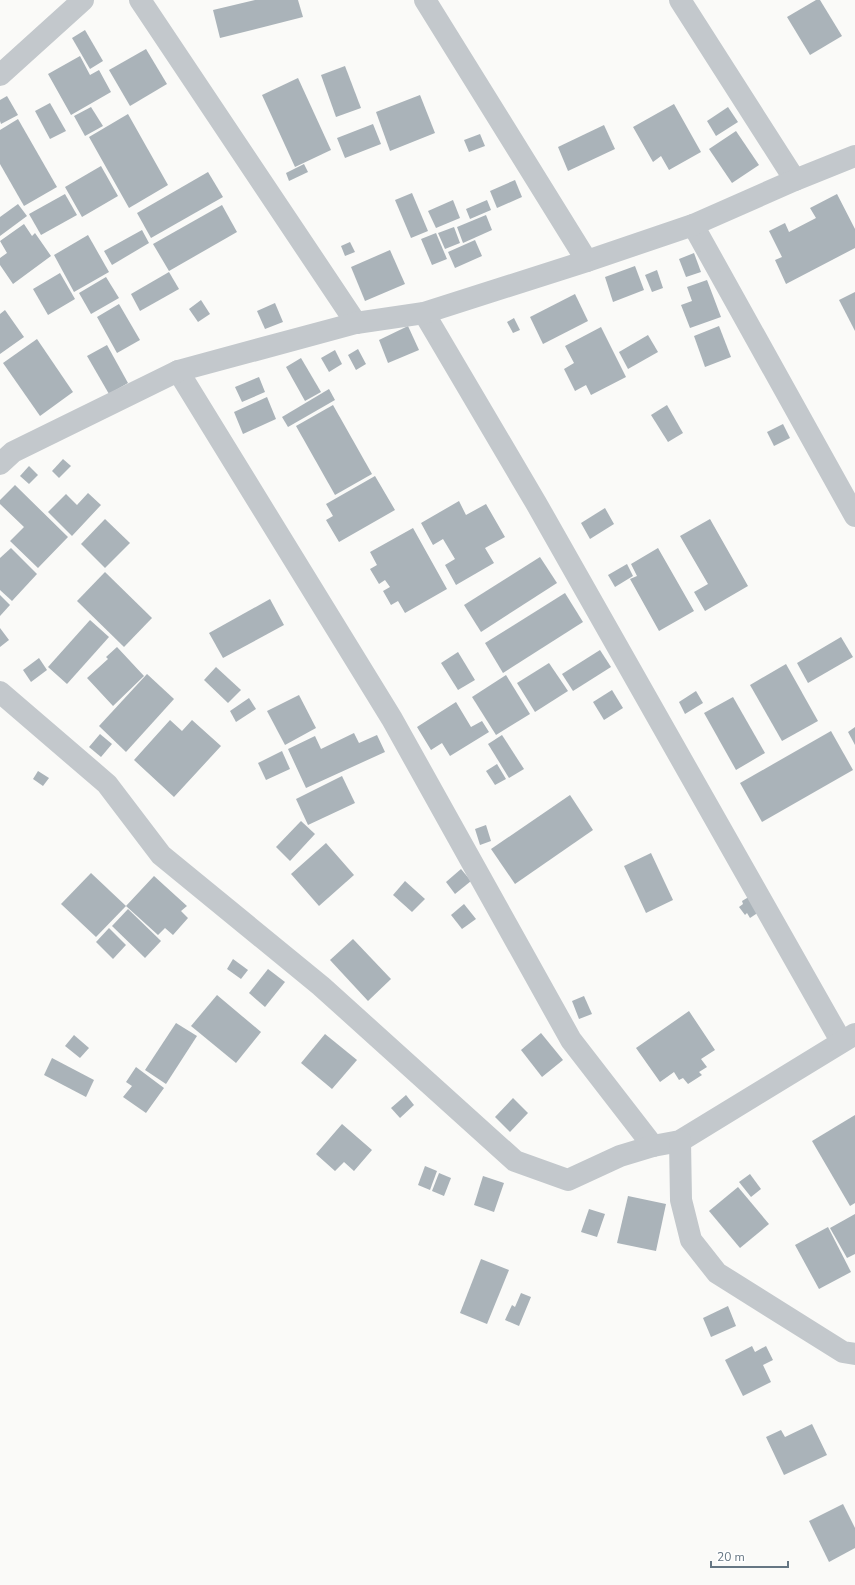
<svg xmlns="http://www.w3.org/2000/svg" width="855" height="1585" font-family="'Nunito Sans',sans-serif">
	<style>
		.building { fill: #aab3b9 }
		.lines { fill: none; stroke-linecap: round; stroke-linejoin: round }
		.minor { stroke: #c3c8cc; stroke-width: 22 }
	</style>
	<rect width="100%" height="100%" fill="#fafaf8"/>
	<g class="building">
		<polygon points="255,0 298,0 303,17 220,38 213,10"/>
		<polygon points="816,0 820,0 842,36 810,55 787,17"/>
		<polygon points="85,30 103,61 90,69 72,38"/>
		<polygon points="146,49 167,84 130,106 109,70"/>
		<polygon points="80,56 90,75 99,70 111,92 71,115 48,74"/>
		<polygon points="345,66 361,108 336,117 321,75"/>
		<polygon points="298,78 331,150 295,167 262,95"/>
		<polygon points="420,95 435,133 390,151 376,112"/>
		<polygon points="7,96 18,115 1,124 0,121 0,100"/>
		<polygon points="50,103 66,131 50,139 35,111"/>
		<polygon points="674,104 701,152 669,170 661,156 653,162 633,127"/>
		<polygon points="91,107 103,126 85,136 74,116"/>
		<polygon points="728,107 738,122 716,136 707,121"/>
		<polygon points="128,114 168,185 129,208 89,137"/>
		<polygon points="18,119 57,187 24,206 0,164 0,130"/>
		<polygon points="373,124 381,144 345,158 337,138"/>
		<polygon points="604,125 615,149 568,171 558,147"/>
		<polygon points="736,131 759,165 732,183 709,149"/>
		<polygon points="480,134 485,146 469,152 464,140"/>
		<polygon points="304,164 308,172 289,181 286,173"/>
		<polygon points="101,166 118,196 82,217 65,187"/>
		<polygon points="208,172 223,197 151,238 137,213"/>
		<polygon points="515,180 522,197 497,208 490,191"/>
		<polygon points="412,193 428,231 411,238 395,200"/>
		<polygon points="65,194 77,215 41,235 29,214"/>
		<polygon points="837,194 855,229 855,248 786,284 775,260 782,257 769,231 785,223 789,232 816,218 810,208"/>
		<polygon points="453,200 460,218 436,228 428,211"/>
		<polygon points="487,200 491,210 470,219 466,209"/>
		<polygon points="18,204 27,216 0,236 0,217"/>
		<polygon points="222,205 237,232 169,271 153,244"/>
		<polygon points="486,215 492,230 463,243 457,227"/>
		<polygon points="24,224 32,236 35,233 51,256 13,284 0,265 0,258 7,253 0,241"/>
		<polygon points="454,227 460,243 445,249 438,233"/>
		<polygon points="142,230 149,243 112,265 104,251"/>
		<polygon points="436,233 447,259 432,265 421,239"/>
		<polygon points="88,235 109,272 74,292 54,255"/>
		<polygon points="475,240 482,256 455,268 448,252"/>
		<polygon points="350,242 355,252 345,256 341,246"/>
		<polygon points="390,250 405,284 365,301 351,267"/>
		<polygon points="694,253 701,272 686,277 679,259"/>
		<polygon points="635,266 644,290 613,302 605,277"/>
		<polygon points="657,270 663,288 652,292 645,275"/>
		<polygon points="169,272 179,289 140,311 131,294"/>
		<polygon points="60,273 75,299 48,315 33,289"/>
		<polygon points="106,277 119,298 91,314 79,293"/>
		<polygon points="707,280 721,317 690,328 681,305 692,301 687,287"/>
		<polygon points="855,292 855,331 839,300"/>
		<polygon points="575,294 588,321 543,344 530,317"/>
		<polygon points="201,300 210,314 198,322 189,309"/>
		<polygon points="275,303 283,322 265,329 257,311"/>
		<polygon points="119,304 140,340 117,353 97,317"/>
		<polygon points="5,310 24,337 0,354 0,314"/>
		<polygon points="514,318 520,330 513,333 507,322"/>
		<polygon points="408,326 419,350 388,363 379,340"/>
		<polygon points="719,326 731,357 705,367 694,336"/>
		<polygon points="601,327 626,377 591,395 586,385 575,391 564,369 574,363 565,346"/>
		<polygon points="648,335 658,352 628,369 619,352"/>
		<polygon points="37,339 73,392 40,416 3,363"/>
		<polygon points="107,345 128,383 109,394 87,356"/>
		<polygon points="358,349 366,364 356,370 348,355"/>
		<polygon points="335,350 342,364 329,372 321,358"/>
		<polygon points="301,358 321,392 305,401 286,367"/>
		<polygon points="259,377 265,392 242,402 235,387"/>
		<polygon points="329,389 335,400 288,427 282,417"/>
		<polygon points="267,397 276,419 243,434 234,412"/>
		<polygon points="333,405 372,474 335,495 296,426"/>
		<polygon points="667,405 683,433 668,442 651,415"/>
		<polygon points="783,424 790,438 774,446 767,432"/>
		<polygon points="63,459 71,466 59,478 52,471"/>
		<polygon points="29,466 38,475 29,484 20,476"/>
		<polygon points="375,476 395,510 339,542 326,520 333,516 326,504"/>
		<polygon points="15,485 68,537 38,568 10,541 24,527 0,504 0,500"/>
		<polygon points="88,493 101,505 72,536 48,512 66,494 77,505"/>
		<polygon points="459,501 466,515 486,504 505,537 485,548 494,563 456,585 445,565 455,559 443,539 433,545 421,523"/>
		<polygon points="605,508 614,524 590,539 581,523"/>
		<polygon points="105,519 130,543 105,568 81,544"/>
		<polygon points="710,519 748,586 705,611 694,592 708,584 680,536"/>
		<polygon points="413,528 447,589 405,613 398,601 391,605 383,591 390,587 385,580 379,584 370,569 377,565 370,552"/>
		<polygon points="11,548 37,574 12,601 0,590 0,558"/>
		<polygon points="658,548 694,611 659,631 630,579 637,576 631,564"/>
		<polygon points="540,557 557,583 481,632 464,605"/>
		<polygon points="627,564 633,576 615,587 608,575"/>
		<polygon points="105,572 152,618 124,647 77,601"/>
		<polygon points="565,593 583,622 503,673 485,643"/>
		<polygon points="0,595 10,605 0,616"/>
		<polygon points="270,599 284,625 223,658 209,633"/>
		<polygon points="90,620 109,637 67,684 48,667"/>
		<polygon points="0,628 9,640 0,647"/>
		<polygon points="841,637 853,657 808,683 797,663"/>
		<polygon points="117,647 144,676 113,706 87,678 108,659 106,657"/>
		<polygon points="600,650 611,667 573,691 562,674"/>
		<polygon points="458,652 475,680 458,690 441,663"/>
		<polygon points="39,658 47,670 31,682 23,670"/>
		<polygon points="549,663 568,691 535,712 517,683"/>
		<polygon points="786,664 818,721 782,741 750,685"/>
		<polygon points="216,667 241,690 228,703 204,680"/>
		<polygon points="147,674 174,699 126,752 99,726"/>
		<polygon points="506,675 530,714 496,735 472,697"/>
		<polygon points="612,690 623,708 604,720 593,702"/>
		<polygon points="696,691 703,703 685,714 679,702"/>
		<polygon points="299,695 316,728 285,745 267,711"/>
		<polygon points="733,697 765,753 736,770 704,713"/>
		<polygon points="249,698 256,709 236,722 230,711"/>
		<polygon points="456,702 471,727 482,721 489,732 450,756 442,743 431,750 417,727"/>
		<polygon points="170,720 182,731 192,720 221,746 174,797 134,760"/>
		<polygon points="855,727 855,745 848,732"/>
		<polygon points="831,731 853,770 762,822 740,783"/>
		<polygon points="354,733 359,743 377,735 385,752 306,788 288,749 315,736 321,749"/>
		<polygon points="100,734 112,744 101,757 89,747"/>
		<polygon points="502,735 524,769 509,778 488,744"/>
		<polygon points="282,751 290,769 266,780 258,763"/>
		<polygon points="497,764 506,779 495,785 486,771"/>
		<polygon points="38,771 49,778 43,786 33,779"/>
		<polygon points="342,776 355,803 308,825 296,799"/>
		<polygon points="570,795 593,830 515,884 491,849"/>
		<polygon points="301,821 315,834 290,861 276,847"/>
		<polygon points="486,825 491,841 480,845 475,829"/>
		<polygon points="326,843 354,875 319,906 291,874"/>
		<polygon points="651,853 673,900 646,913 624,866"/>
		<polygon points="461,869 471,881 455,894 446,882"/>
		<polygon points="91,873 126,906 96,937 61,904"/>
		<polygon points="154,876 187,906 181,911 188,918 173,935 165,928 158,935 126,906"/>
		<polygon points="405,881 425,899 412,912 393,895"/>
		<polygon points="752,895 762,910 750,918 747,913 745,915 739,907 743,904 742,901"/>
		<polygon points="464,904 476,919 462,929 451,915"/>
		<polygon points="128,909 161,941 145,958 112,926"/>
		<polygon points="109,928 126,945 113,959 96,942"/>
		<polygon points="353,939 391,979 368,1001 330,960"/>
		<polygon points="233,959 248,970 241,979 227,969"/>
		<polygon points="268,969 285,982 265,1007 249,993"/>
		<polygon points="217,995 261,1032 236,1063 191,1026"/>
		<polygon points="584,996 592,1014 579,1019 572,1001"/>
		<polygon points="689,1011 715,1050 701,1059 707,1067 699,1072 702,1075 688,1084 683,1078 679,1080 674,1072 660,1082 636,1048"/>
		<polygon points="176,1023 197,1036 166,1084 145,1070"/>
		<polygon points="541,1033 563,1060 542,1077 521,1050"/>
		<polygon points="325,1034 357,1060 332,1089 301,1063"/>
		<polygon points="74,1035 89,1048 80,1058 65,1046"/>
		<polygon points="52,1058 94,1080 86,1097 44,1075"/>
		<polygon points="136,1067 164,1088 146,1113 123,1097 132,1086 126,1082"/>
		<polygon points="406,1095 414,1105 400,1118 391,1108"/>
		<polygon points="513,1098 528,1113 510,1132 495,1117"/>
		<polygon points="855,1115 855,1203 850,1206 812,1141"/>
		<polygon points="342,1124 372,1150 354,1171 344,1162 335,1171 316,1154"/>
		<polygon points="425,1166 437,1171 430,1190 418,1185"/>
		<polygon points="439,1173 451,1178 444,1196 432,1191"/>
		<polygon points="750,1174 761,1189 751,1197 739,1182"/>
		<polygon points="483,1176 504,1183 494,1212 474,1205"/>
		<polygon points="738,1187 769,1224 740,1248 709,1211"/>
		<polygon points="628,1196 666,1204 656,1251 617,1243"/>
		<polygon points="589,1209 605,1214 597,1237 581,1232"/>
		<polygon points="855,1214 855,1254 847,1258 830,1228"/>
		<polygon points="828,1227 851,1272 819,1289 795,1245"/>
		<polygon points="481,1259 509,1270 487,1324 460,1313"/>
		<polygon points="521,1293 531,1297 519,1326 505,1320 512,1305 515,1307"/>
		<polygon points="728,1306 736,1326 711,1337 703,1318"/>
		<polygon points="752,1346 755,1352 766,1346 773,1360 763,1365 771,1382 743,1396 725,1360"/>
		<polygon points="812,1424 827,1455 784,1475 766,1437 781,1430 785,1437"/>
		<polygon points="843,1504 855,1528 855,1548 829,1562 809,1521"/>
	</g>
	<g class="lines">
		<g class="minor">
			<polyline points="140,0 356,323"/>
			<polyline points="425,0 587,261"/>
			<polyline points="680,0 795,180"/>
			<polyline points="0,75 83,0"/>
			<polyline points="693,225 855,516"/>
			<polyline points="424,313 536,503 841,1041"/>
			<polyline points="178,371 392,719 571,1040 653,1146"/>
			<polyline points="0,464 13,452 178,371 356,323 424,313 587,261 693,225 795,180 855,156"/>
			<polyline points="0,692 107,784 161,855 321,986 515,1161 568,1180 620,1156 653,1146 680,1141 855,1034"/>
			<polyline points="680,1141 681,1200 691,1240 717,1273 843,1352 855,1354"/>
		</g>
	</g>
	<path d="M711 1561v6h77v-6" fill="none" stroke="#657683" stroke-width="2"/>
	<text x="717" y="1561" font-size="12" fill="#657683" stroke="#ffffff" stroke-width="3" paint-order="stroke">20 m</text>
</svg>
